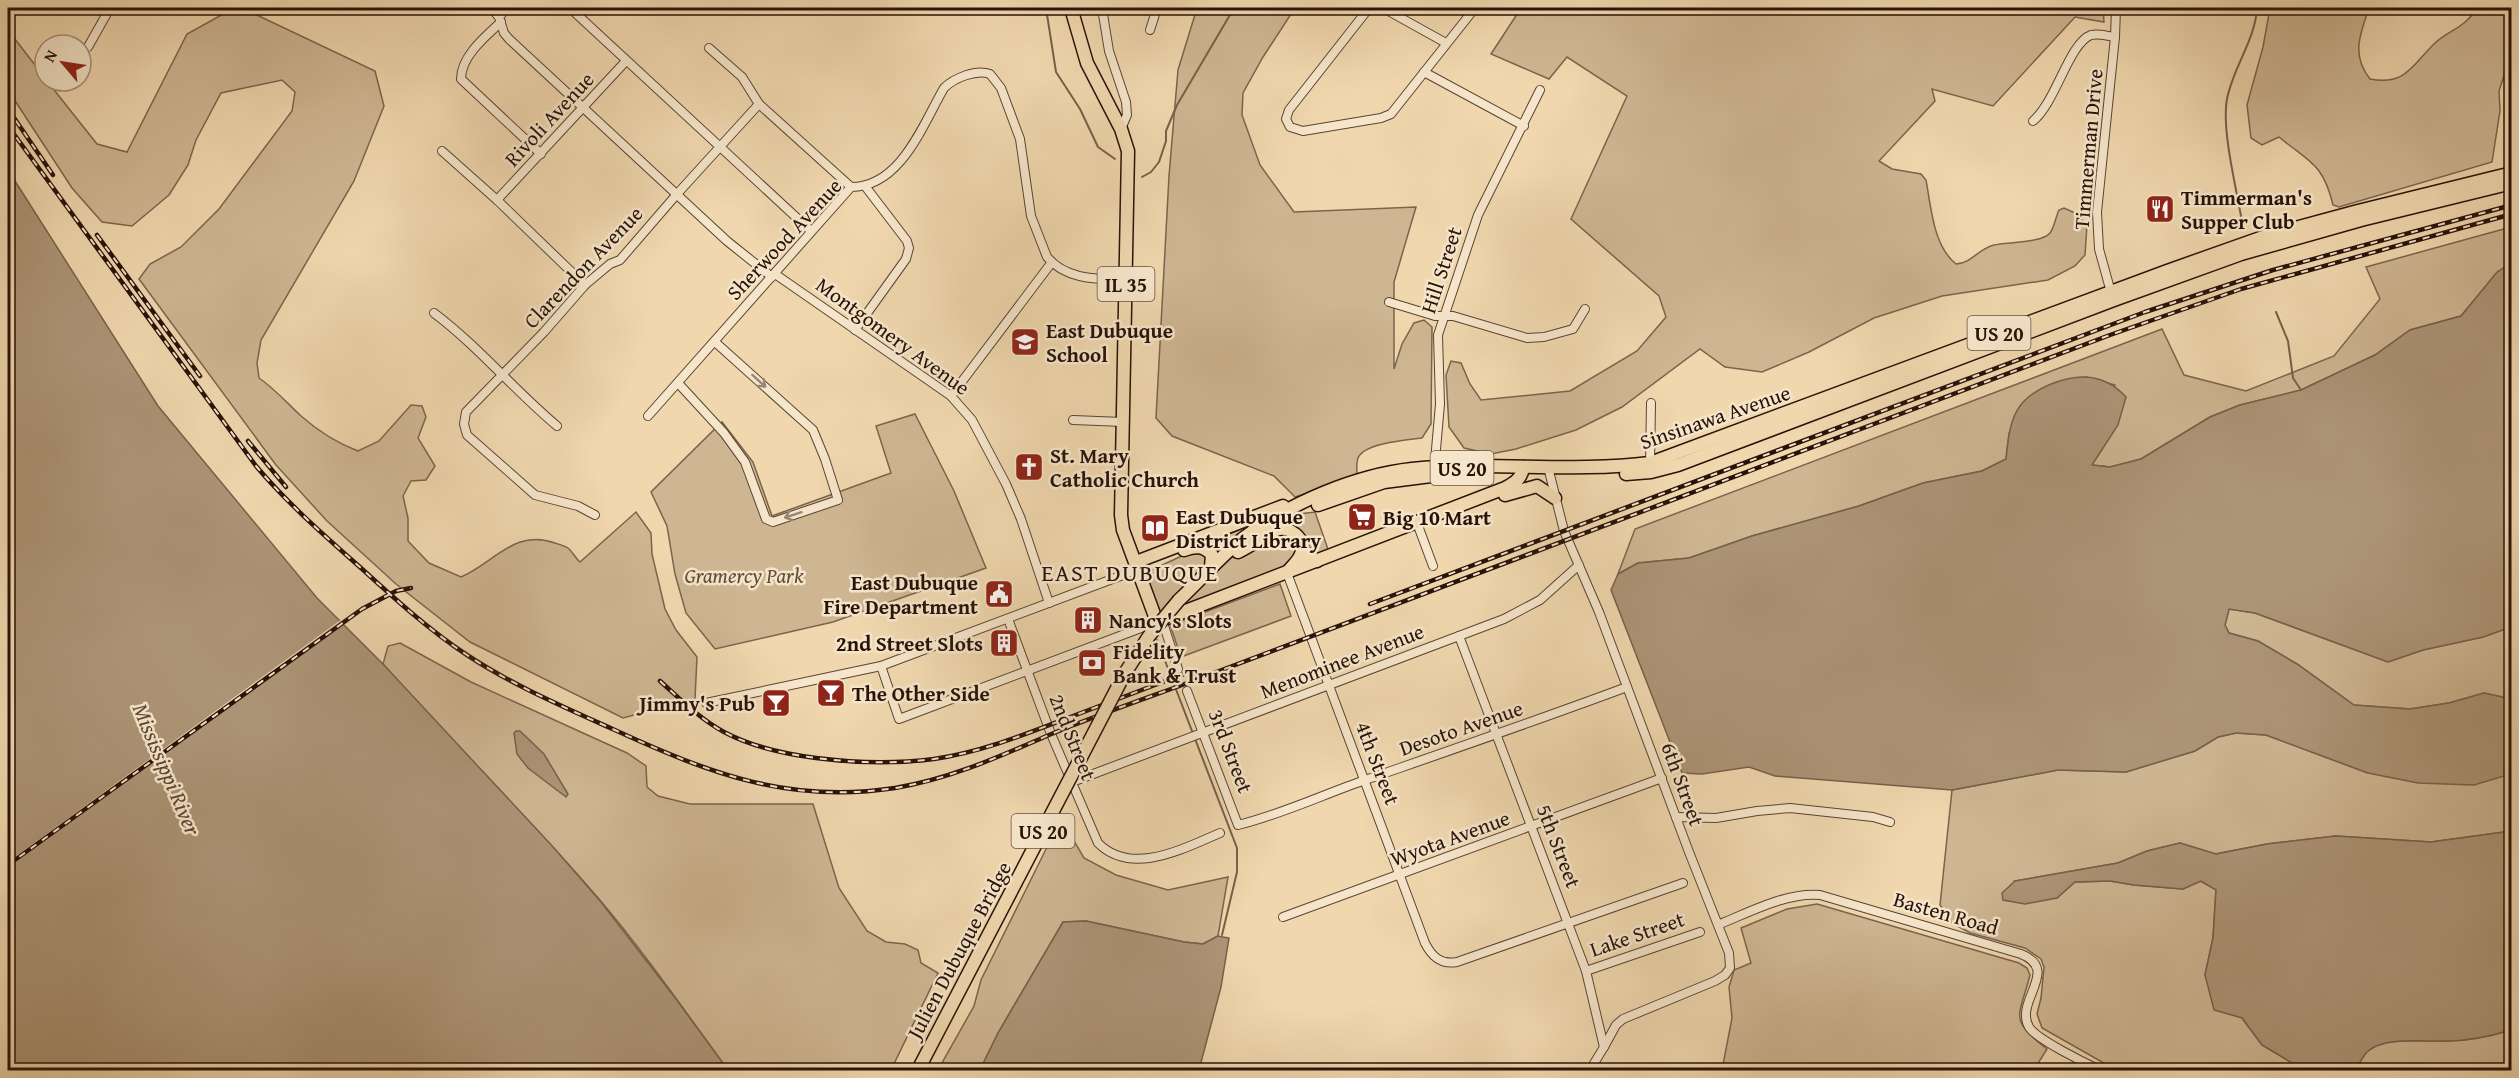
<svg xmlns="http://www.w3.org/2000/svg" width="2519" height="1078" font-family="'Gentium Book Plus',serif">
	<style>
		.green { fill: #ceb692; stroke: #7b644d; stroke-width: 1.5 }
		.water { fill: #ac9476; stroke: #77604a; stroke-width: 1.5 }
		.pier { fill: #f0d7ae }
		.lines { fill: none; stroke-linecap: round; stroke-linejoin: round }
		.stream { stroke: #77604a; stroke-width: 2 }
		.minor-casing { stroke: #5a4332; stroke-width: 10 }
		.primary-casing { stroke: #281208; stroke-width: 15 }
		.trunk-casing { stroke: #281208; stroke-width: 15 }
		.minor { stroke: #f5e5ca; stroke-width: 8 }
		.primary { stroke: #f0d7ae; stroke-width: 12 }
		.trunk { stroke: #f0d7ae; stroke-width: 12 }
		.rail-casing { stroke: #281208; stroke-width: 4.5 }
		.rail { stroke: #f5e5ca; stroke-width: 2; stroke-dasharray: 7; stroke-linecap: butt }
		.trunk-bridge-casing { stroke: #281208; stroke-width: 15; stroke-linecap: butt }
		.trunk-bridge { stroke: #f0d7ae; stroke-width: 12 }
		.oneway { stroke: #998673 }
		.labels { text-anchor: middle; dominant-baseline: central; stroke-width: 5; stroke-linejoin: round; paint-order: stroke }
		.shield { fill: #f5e5ca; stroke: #665142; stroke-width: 1.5 }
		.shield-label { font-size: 20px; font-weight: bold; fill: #281208 }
		.street-label { font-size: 21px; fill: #281208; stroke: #f5e5ca }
		.poi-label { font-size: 21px; font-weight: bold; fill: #281208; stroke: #f5e5ca; text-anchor: start }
		.park-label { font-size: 21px; font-style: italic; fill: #624b38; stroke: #f5e5ca }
		.water-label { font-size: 22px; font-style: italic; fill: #5d4634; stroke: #f5e5ca }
		.quarter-label { font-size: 24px; letter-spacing: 1.5px; fill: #281208; stroke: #f5e5ca }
	</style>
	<rect width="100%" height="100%" fill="#f0d7ae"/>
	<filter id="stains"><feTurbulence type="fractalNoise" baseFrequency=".00333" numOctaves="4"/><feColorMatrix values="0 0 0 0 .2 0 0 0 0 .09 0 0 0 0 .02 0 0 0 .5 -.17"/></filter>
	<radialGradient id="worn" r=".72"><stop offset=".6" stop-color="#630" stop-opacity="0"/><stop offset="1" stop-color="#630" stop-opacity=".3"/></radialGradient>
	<g class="green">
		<path d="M 234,8 L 242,8 L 375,71 L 384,106 L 354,181 L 261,340 L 257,363 L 259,378 C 275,389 287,403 301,416 C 318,431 337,443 358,451 L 379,441 L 411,405 L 422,406 L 426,417 L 418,438 L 435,466 L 426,480 L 411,481 L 403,496 L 408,518 L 408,541 L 429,563 L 461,577 C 494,563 515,528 555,543 C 558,544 565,546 568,548 C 573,552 575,558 580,562 L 636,512 L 651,533 L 652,554 L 665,609 L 676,630 L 697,657 L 695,699 L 623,718 L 470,642 L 396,584 L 327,521 L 276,465 L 139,279 L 150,264 L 181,247 L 219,209 L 292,111 L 295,92 L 282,80 L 221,93 L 196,140 L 188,165 L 169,195 L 132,226 L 102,222 L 72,188 L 8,90 L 8,30 L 45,78 L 45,81 L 47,81 L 97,144 L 127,152 L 187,34 Z"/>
		<path d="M 1197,8 L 1295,8 L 1263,57 L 1243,93 L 1242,115 L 1260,165 L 1294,212 L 1416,207 L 1394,282 L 1394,369 L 1402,344 L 1414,323 L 1424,320 L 1432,327 L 1431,424 L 1422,438 C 1407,440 1364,443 1358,458 C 1356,463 1357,473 1357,478 L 1295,497 L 1274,476 L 1172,436 L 1156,418 L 1169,176 L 1178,70 Z"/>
		<path d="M 1521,8 L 2103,8 L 2104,22 L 2075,17 L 1993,106 L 1932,89 L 1935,101 L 1879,161 L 1892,169 L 1921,174 L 1926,180 C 1931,206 1933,246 1956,264 C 1972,263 1978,249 1994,245 C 2006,242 2042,243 2050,233 C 2054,228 2056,216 2059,210 L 2064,208 L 2075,213 L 2087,225 L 2085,255 L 2075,266 L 2048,280 L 1942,296 L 1874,318 L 1809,352 L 1762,372 L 1725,367 L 1700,349 L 1622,407 L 1576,430 L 1516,449 L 1491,454 L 1464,448 L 1449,427 L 1446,375 L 1451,361 L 1461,363 L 1470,384 L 1481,400 L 1570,391 L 1637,351 L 1666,317 L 1659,296 L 1571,219 L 1627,96 L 1567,57 L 1549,79 L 1491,54 Z"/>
		<path d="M 2270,8 L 2369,8 C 2360,34 2351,55 2370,79 C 2406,86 2412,65 2435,43 C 2450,29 2464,29 2477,8 L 2511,8 L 2511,54 L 2499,91 L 2500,111 L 2492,162 L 2339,207 L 2333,205 C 2323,163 2309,162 2279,137 L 2262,145 L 2251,138 L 2247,105 L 2263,47 Z"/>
		<polygon points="2511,227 2511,263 2497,273 2461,316 2410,330 2375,355 2301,390 2240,405 2210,417 2141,459 2110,467 2092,465 2115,385 2086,377 2066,380 2009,433 2006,459 1982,471 1923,483 1859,506 1752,536 1689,558 1638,563 1618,574 1635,529 2162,329 2184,375 2246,391 2334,356 2380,299 2366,267"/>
		<polygon points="915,414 954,491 986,568 833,622 715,649 686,613 675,574 667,526 651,492 722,422 753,462 772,516 891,473 876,426"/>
		<polygon points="1315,512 1330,555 1157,620 1143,574 1263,518"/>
		<polygon points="1280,584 1291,616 1181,657 1170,625"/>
		<polygon points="2229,609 2255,613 2388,662 2423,650 2483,637 2511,627 2511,699 2484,693 2449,703 2410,709 2354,705 2297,664 2258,641 2229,633 2225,625"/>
		<path d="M 400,643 L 471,682 L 627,753 L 646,766 L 647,787 L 658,796 L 690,804 L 813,804 L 839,888 L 867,931 L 886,942 L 905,944 L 918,950 L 921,963 L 938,973 L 891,1070 L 728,1070 C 686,1013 645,953 599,899 C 530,818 453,744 383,664 L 388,646 Z"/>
		<polygon points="2236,733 2266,735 2368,773 2498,777 2511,774 2511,831 2431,842 2336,836 2267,844 2215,854 2180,843 2147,851 2118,863 2015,881 2057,898 2075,882 2110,881 2134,885 2183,889 2200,881 2216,889 2213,938 2205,975 2242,1018 2262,1045 2304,1070 2116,1070 2042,1028 2037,1014 2041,998 2044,967 2041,959 2025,948 1970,933 1952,923 1940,905 1952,790 2058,770 2126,772 2195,751 2218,737"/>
		<polygon points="1061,819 1084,858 1116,875 1168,890 1228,877 1218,936 1203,944 1184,942 1086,921 1063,922 998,1033 980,1070 938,1070 974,1006 981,980"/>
		<path d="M 1817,904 L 2019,963 L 2027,968 L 2030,975 C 2019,1018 2008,1019 2047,1049 L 2034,1070 L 1722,1070 L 1732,1018 L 1729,987 L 1734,970 L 1751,963 L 1741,928 L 1787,909 Z"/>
		<path d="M 2511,1030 L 2511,1070 L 2355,1070 C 2359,1065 2363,1055 2368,1051 C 2385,1036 2425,1042 2447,1041 C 2469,1041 2491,1036 2511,1030 Z"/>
	</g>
	<g class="water">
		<polygon points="8,170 158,406 317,598 383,664 554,848 601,902 676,999 728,1070 10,1070 8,1065"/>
		<path d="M 2511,263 L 2511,627 L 2483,637 L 2423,650 L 2388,662 L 2255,613 L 2229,609 L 2225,625 L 2229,633 L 2258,641 L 2297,664 L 2354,705 L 2410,709 L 2449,703 L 2484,693 L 2511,699 L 2511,774 L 2474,785 L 2418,783 L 2368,773 L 2266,735 L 2236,733 L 2218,737 L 2195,751 L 2126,772 L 2058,770 L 1952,790 L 1775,776 L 1749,767 L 1702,774 L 1682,773 L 1611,590 L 1618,574 L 1638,563 L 1689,558 L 1752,536 L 1859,506 L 1923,483 L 1982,471 L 2006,459 C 2008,442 2009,421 2020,406 C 2032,389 2064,376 2086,377 C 2102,378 2116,386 2126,397 L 2118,425 L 2092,465 L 2110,467 L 2141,459 L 2210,417 L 2240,405 L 2301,390 L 2375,355 L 2410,330 L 2461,316 L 2497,272 Z"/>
		<polygon points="516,731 520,731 544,754 568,794 566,797 528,768 517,754 514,733"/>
		<path d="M 2511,831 L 2511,1030 C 2491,1036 2469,1041 2447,1041 C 2425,1042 2386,1036 2368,1051 C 2363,1055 2359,1065 2355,1070 L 2304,1070 L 2262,1045 L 2242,1018 L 2214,1010 L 2205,975 L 2213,938 L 2216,890 L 2201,881 L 2183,889 L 2134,885 L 2110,881 L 2075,882 L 2057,898 L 2025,904 L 2003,900 L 2002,893 L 2015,881 L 2118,863 L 2147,851 L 2180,843 L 2216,854 L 2267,844 L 2336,836 L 2431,842 Z"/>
		<polygon points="1086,921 1184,942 1203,944 1218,936 1229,938 1221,987 1199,1070 980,1070 998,1033 1063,922"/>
	</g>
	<polygon class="pier" points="342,619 346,623 8,868 8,862"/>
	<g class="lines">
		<g class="stream">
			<polyline points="1046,8 1056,72 1080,109 1098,147 1115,159"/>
			<polyline points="1142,177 1151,172 1159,162 1166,141 1166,131 1177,105 1234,8"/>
			<path d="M 2243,228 C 2238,194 2221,131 2227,99 C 2233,67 2255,41 2257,8"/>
			<polyline points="2276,312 2288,341 2293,378 2301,390"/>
			<polyline points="1157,640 1237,848 1237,872 1222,935"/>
		</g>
		<g class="minor-casing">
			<g id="minor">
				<polyline points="491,8 499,17"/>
				<polyline points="507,8 499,17 504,33 509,39 727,241 772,277"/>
				<polyline points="570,8 811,231"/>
				<polyline points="1102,8 1109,51 1126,102 1127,115 1121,129"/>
				<polyline points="1369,8 1289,110 1286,119 1290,127 1303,131 1381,118 1391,114 1475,8"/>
				<polyline points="1383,8 1446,43"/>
				<path d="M 501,22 C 486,36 461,56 461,79 L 541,154"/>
				<polyline points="1150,30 1157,8"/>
				<polyline points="88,47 110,8"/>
				<polyline points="709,48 742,77 759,104 851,187"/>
				<polyline points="1424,72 1524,126"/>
				<path d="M 2033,121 C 2056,102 2069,43 2091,35 C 2099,33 2107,36 2115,37"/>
				<polyline points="442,151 497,200 585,285"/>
				<polyline points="497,200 626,61"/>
				<polyline points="775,274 951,396 972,420 1006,484 1021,519 1049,603"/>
				<polyline points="2112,296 2099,249 2097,212 2115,37 2116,8"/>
				<polyline points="1389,302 1435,316 1453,316 1527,338 1544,337 1573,329 1585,309"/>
				<path d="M 434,313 C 479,347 514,390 557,426"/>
				<polyline points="855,330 906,259 909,248 907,241 865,186"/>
				<polyline points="678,383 724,433 745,462 766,519 773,522 838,500 825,459 813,430 715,342"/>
				<polyline points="951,396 1052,262"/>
				<path d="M 648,416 L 851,187 C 901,187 923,124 944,88 C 954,78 976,69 990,74 L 1001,88 L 1020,139 L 1031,216 L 1047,257 C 1066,280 1098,279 1126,280"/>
				<polyline points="1073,420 1123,422"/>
				<polyline points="1650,465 1651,403"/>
				<polyline points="1548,467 1564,531 1599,612 1689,852 1729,953 1730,968 1725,975 1715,981 1623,1019 1616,1025 1604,1047"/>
				<polyline points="1434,472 1440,404 1438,335 1478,215 1540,90"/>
				<polyline points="595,515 578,506 535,495 467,435 464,424 466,412 544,332 585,285 610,264 620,260 677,194 759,104"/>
				<polyline points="1417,523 1433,566"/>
				<path d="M 1287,573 L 1425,943 C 1432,957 1441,965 1457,962 L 1683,883"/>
				<path d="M 1008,619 L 1051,734 L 1098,843 C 1132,877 1184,848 1220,833"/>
				<polyline points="1459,636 1586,971 1604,1047 1590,1070"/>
				<polyline points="881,666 899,719 1157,622 1164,626 1178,669"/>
				<path d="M 1187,691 L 1238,825 C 1283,814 1324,794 1368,779 C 1454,749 1541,719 1627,687"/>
				<polyline points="706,703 881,666 1139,569"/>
				<polyline points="1072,782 1504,619 1540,600 1579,565"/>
				<polyline points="1676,817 1716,818 1757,811 1790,808 1873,817 1890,822"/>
				<polyline points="1283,917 1662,778"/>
				<path d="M 1720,924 C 1750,912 1787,892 1820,895 L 2021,954 C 2061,970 2014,1001 2029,1027 C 2036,1039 2085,1063 2100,1070"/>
				<polyline points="1586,971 1700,932"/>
				<polyline points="2078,1070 2083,1062"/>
			</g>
		</g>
		<g class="primary-casing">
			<g id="primary">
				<path d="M 1071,8 L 1087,63 L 1121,129 L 1128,151 L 1121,515 L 1123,530 L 1157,622 L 1505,488 C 1515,483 1522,478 1523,467"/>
				<polyline points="1505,495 1537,486 1555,498"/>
			</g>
		</g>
		<g class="trunk-casing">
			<g id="trunk">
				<polyline points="1626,474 1651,472 1678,465 2114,300 2241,254 2361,220 2512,183"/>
				<polyline points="1318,505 1384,482 1431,476"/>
				<path d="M 1184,550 C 1195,546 1204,545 1212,555 L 1211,567"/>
				<polyline points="1302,550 1317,561"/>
				<path d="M 1238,552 C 1251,546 1263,536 1276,530 C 1289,525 1307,539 1301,554 C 1299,561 1291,567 1287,573"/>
				<polyline points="1136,562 1283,506"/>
				<path d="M 1179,600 C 1202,579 1220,556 1245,537 C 1289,503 1357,475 1412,469 C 1491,461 1571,473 1650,463 L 2167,271 L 2266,236 L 2358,211 L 2512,173"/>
			</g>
		</g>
		<use href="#minor" class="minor"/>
		<use href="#primary" class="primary"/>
		<use href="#trunk" class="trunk"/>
		<g class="rail-casing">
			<g id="rail">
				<polyline points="8,109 53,175"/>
				<path d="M 8,126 L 256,466 C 288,504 325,536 361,568 C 395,599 429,630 467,655 C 514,686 566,708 617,731 C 711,774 790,804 895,788 C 950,779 998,757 1049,735 C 1092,717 1138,701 1182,685 L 2110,335 L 2241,289 L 2512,214"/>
				<polyline points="97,235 200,376"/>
				<polyline points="248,441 286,487"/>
				<polyline points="1370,604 2145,312 2273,270 2512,205"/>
				<path d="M 660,681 C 680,699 700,719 724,732 C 752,747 785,754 816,758 C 855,763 895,764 934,759 C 983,752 1028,733 1073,716 C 1110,702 1147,688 1184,674"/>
				<polyline points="8,865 362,609 396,591 411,588"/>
			</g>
		</g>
		<use href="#rail" class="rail"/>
		<g class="trunk-bridge-casing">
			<polyline id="trunk-bridge" points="918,1070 1125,673 1149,636 1179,600"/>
		</g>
		<use href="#trunk-bridge" class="trunk-bridge"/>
	</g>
	<defs><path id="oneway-shaft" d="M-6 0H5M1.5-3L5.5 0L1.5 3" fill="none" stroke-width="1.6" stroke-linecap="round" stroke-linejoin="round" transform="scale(1.5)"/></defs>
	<g class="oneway">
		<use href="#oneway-shaft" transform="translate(759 381) rotate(42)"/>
		<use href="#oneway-shaft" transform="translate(793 515) rotate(162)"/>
	</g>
	<defs>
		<g id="restaurant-square" transform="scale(1.5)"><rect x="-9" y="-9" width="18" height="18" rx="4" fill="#8f2418" stroke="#f5e5ca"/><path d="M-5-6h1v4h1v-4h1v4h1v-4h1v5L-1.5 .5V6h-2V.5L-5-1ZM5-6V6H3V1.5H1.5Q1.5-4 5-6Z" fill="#fff"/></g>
		<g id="school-square" transform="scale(1.5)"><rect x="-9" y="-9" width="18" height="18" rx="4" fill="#8f2418" stroke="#f5e5ca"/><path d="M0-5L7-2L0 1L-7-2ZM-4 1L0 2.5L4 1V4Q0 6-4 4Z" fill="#fff"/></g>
		<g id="church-square" transform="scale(1.5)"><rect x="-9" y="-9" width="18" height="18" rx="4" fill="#8f2418" stroke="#f5e5ca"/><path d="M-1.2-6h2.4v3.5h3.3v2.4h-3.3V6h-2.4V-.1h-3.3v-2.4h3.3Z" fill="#fff"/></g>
		<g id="supermarket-square" transform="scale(1.5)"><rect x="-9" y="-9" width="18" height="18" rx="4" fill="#8f2418" stroke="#f5e5ca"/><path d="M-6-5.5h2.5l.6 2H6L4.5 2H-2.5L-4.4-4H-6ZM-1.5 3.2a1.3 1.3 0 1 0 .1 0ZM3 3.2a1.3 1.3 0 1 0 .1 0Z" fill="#fff"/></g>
		<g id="library-square" transform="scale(1.5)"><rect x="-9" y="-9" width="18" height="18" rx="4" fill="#8f2418" stroke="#f5e5ca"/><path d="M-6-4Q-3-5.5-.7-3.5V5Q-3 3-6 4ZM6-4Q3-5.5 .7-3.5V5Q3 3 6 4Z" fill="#fff"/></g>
		<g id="civic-square" transform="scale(1.5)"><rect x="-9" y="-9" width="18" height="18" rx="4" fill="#8f2418" stroke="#f5e5ca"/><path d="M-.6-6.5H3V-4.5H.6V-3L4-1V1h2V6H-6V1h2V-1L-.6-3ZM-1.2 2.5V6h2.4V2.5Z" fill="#fff"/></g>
		<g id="building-square" transform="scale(1.5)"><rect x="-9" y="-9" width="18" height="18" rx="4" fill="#8f2418" stroke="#f5e5ca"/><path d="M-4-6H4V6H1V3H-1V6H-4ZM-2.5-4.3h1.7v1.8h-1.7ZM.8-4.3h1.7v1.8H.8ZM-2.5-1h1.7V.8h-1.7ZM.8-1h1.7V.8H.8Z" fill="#fff"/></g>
		<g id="bank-square" transform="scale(1.5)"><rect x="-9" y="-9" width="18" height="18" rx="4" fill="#8f2418" stroke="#f5e5ca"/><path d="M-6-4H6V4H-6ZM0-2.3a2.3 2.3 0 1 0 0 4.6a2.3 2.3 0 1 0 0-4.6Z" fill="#fff"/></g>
		<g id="bar-square" transform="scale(1.5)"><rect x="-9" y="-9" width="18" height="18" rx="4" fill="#8f2418" stroke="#f5e5ca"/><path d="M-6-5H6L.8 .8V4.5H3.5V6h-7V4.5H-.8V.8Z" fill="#fff"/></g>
	</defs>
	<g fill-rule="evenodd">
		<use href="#restaurant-square" x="2160" y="209"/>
		<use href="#school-square" x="1025" y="342"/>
		<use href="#church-square" x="1029" y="467"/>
		<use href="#supermarket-square" x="1362" y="517"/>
		<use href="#library-square" x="1155" y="528"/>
		<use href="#civic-square" x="999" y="594"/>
		<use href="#building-square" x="1088" y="620"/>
		<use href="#building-square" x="1004" y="643"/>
		<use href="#bank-square" x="1092" y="663"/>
		<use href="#bar-square" x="831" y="693"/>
		<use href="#bar-square" x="776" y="703"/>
	</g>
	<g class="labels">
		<g class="shield">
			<rect x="1097.5" y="267" width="57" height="34" rx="4.5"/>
			<rect x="1967.5" y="316" width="63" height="34" rx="4.5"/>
			<rect x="1430.5" y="451" width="63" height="34" rx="4.5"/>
			<rect x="1011.5" y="814" width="63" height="34" rx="4.5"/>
		</g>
		<g class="shield-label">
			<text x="1126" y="284">IL 35</text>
			<text x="1999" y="333">US 20</text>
			<text x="1462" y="468">US 20</text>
			<text x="1043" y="831">US 20</text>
		</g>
		<g class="street-label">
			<text transform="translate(549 119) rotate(-47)">Rivoli Avenue</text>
			<text transform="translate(2088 149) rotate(-85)">Timmerman Drive</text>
			<text transform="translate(784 239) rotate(-47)">Sherwood Avenue</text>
			<text transform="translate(583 267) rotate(-46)">Clarendon Avenue</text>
			<text transform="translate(1441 270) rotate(-72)">Hill Street</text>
			<text transform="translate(893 336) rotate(36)">Montgomery Avenue</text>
			<text transform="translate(1715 417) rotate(-19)">Sinsinawa Avenue</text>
			<text transform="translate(1342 661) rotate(-21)">Menominee Avenue</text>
			<text transform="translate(1461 728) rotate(-19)">Desoto Avenue</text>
			<text transform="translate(1073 737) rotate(68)">2nd Street</text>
			<text transform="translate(1231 751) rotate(69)">3rd Street</text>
			<text transform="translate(1378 763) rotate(69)">4th Street</text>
			<text transform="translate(1683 784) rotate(70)">6th Street</text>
			<text transform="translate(1450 838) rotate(-20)">Wyota Avenue</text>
			<text transform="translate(1559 846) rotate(69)">5th Street</text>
			<text transform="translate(1946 913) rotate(16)">Basten Road</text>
			<text transform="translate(1637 934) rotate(-19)">Lake Street</text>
			<text transform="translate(959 950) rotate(-62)">Julien Dubuque Bridge</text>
		</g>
		<g class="poi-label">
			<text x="2181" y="197">Timmerman's<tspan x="2181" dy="24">Supper Club</tspan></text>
			<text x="1046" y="330">East Dubuque<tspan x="1046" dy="24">School</tspan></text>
			<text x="1050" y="455">St. Mary<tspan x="1050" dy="24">Catholic Church</tspan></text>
			<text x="1176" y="516">East Dubuque<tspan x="1176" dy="24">District Library</tspan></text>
			<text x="1383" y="517">Big 10 Mart</text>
			<text x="978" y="582" text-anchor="end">East Dubuque<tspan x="978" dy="24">Fire Department</tspan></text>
			<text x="1109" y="620">Nancy's Slots</text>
			<text x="983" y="643" text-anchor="end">2nd Street Slots</text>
			<text x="1113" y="651">Fidelity<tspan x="1113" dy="24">Bank &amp; Trust</tspan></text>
			<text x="852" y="693">The Other Side</text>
			<text x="755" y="703" text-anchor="end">Jimmy's Pub</text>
		</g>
		<g class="park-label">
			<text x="744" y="575">Gramercy Park</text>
		</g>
		<g class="water-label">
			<text transform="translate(167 769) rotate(67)">Mississippi River</text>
		</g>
		<g class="quarter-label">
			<text x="1130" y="572">EAST DUBUQUE</text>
		</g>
	</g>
	<rect width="2519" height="1078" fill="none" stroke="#f0d7ae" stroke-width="30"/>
	<rect x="9" y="9" width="2501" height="1060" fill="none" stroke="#281208" stroke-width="3"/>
	<rect x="15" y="15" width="2489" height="1048" fill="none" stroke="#281208" stroke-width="1.5"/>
	<g transform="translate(63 63) rotate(299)"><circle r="28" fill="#f5e5ca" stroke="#a3917c" stroke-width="1.5"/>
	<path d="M0-4.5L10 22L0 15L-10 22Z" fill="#8f2418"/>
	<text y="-9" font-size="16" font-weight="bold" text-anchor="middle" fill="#281208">N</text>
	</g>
	<rect width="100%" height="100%" filter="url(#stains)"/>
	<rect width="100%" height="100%" fill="url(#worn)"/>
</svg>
